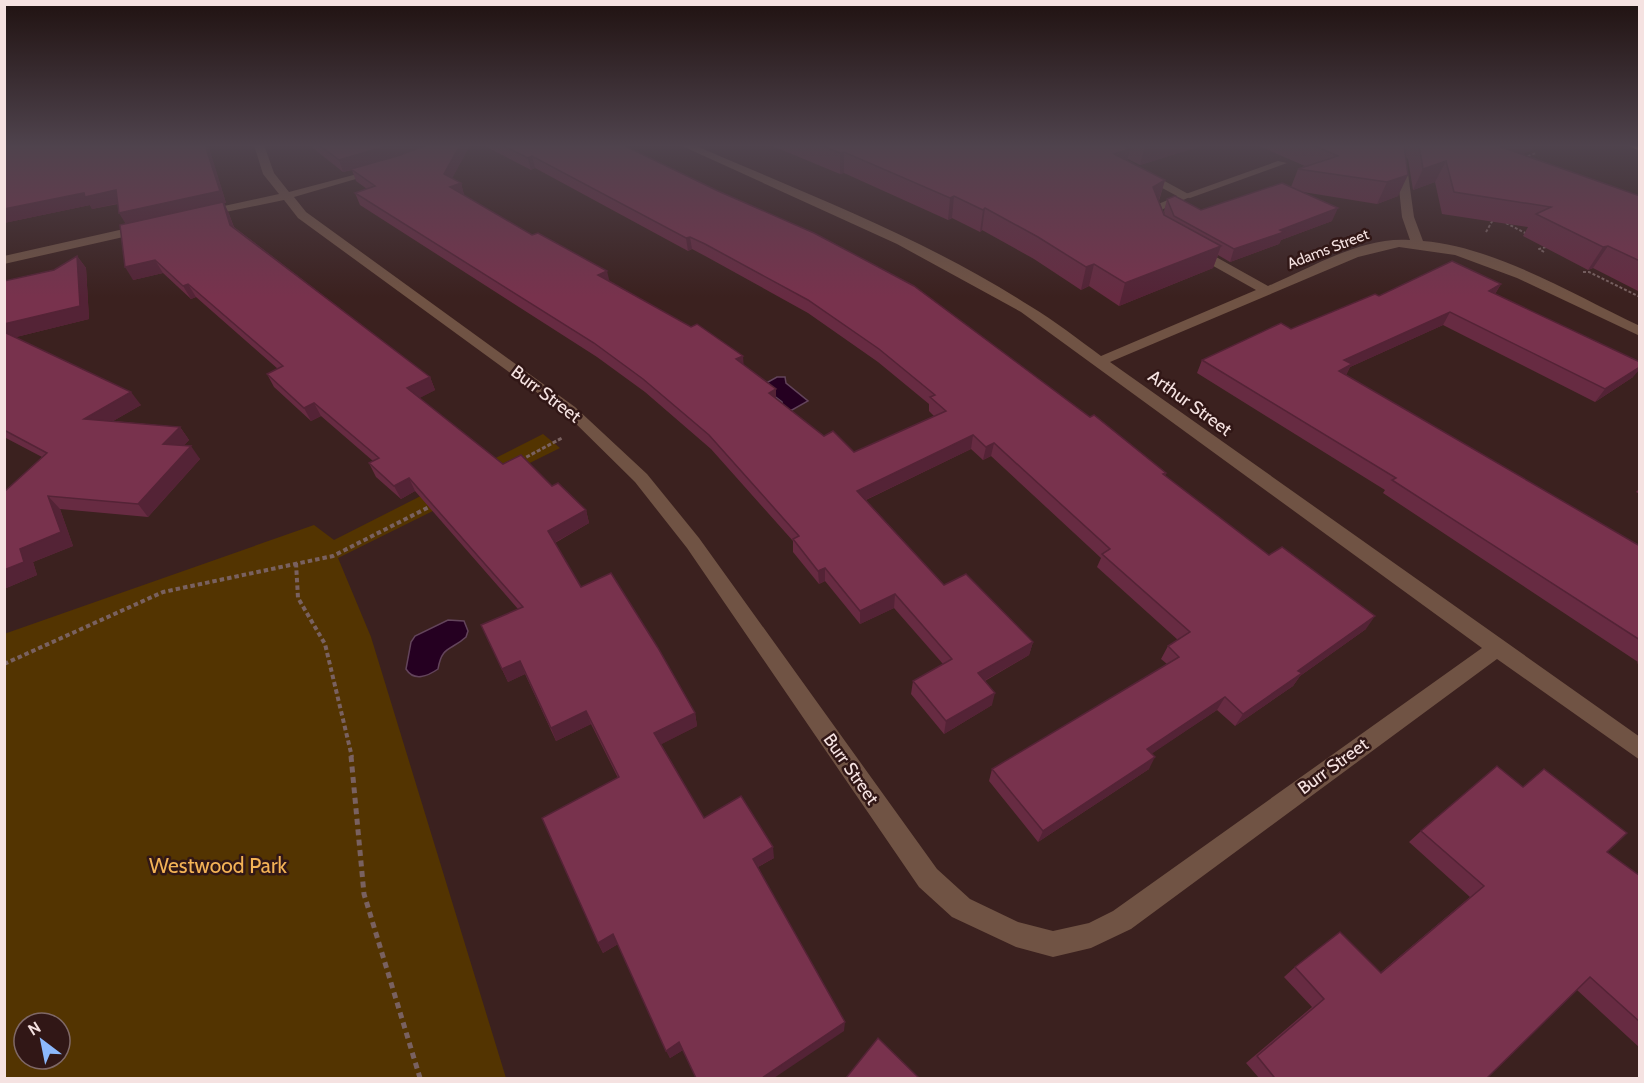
<svg xmlns="http://www.w3.org/2000/svg" width="1644" height="1083" font-family="Cabin,sans-serif">
	<style>
		.green { fill: #533401; fill-rule: evenodd }
		.water { fill: #250021; stroke: #63445b; stroke-width: 1.5 }
		.lines { fill: none; stroke-linecap: round; stroke-linejoin: round }
		.path-far3 { stroke: #796160; stroke-width: 2; stroke-dasharray: 3 2; stroke-linecap: butt }
		.path-far2 { stroke: #796160; stroke-width: 3; stroke-dasharray: 4 2; stroke-linecap: butt }
		.path-far1 { stroke: #796160; stroke-width: 4; stroke-dasharray: 4.5 3; stroke-linecap: butt }
		.path { stroke: #796160; stroke-width: 5; stroke-dasharray: 6 4.5; stroke-linecap: butt }
		.lane { fill: #705344; fill-rule: evenodd }
		.street { fill: #705344; fill-rule: evenodd }
		.highway { fill: #d28a65; fill-rule: evenodd }
		.wall { fill: #672b42 }
		.shaded-wall { fill: #542336 }
		.building { fill: #78324d; stroke: #542336; stroke-width: 1.5 }
		.labels { text-anchor: middle; dominant-baseline: central; stroke-width: 5; stroke-linejoin: round; paint-order: stroke }
		.far-street-label { font-size: 15px; fill: #f5e2e1; stroke: #311716 }
		.street-label { font-size: 18px; fill: #f5e2e1; stroke: #311716 }
		.near-park-label { font-size: 21px; fill: #f3b256; stroke: #311716 }
	</style>
	<rect width="100%" height="100%" fill="#3b211f"/>
	<path class="green" d="M 543,434 L 560,448 L 338,558 L 371,637 L 506,1078 L 5,1078 L 4,634 L 314,525 L 334,540 ZM 24,1023 L 60,1023 L 60,1059 L 24,1059 Z"/>
	<g class="water">
		<polygon points="777,377 785,377 786,383 808,401 792,410 783,409 782,402 761,386"/>
		<path d="M 448,620 L 464,621 L 468,631 L 466,637 C 451,651 442,645 438,669 C 428,676 414,682 406,669 L 411,642 L 415,636 Z"/>
	</g>
	<g class="lines">
		<g class="path-far3">
			<polyline points="1523,158 1536,153"/>
			<polyline points="1506,223 1529,235"/>
			<polyline points="1486,232 1494,218"/>
			<polyline points="1544,252 1539,249 1550,246"/>
			<polyline points="1583,272 1589,272 1640,297"/>
		</g>
		<polyline class="path-far2" points="521,460 562,438"/>
		<g class="path-far1">
			<polyline points="296,563 298,598 325,644 352,757"/>
			<polyline points="4,664 163,592 333,556 431,506"/>
		</g>
		<polyline class="path" points="351,756 364,894 420,1078"/>
		<polygon class="lane" points="1278,161 1287,163 1190,198 1180,196"/>
		<g class="street">
			<path d="M 254,145 L 264,145 L 274,173 L 289,192 L 380,168 L 380,172 L 294,197 L 306,212 L 575,407 L 647,474 L 699,538 L 937,869 L 970,899 L 1018,922 L 1053,931 L 1089,923 L 1113,911 L 1482,648 L 1021,312 L 897,244 L 680,145 L 694,145 C 807,194 926,239 1030,306 C 1055,321 1078,339 1101,356 L 1256,290 L 1192,254 L 1192,248 L 1200,248 L 1268,286 C 1311,268 1362,236 1410,240 L 1402,217 L 1396,160 L 1375,145 L 1387,145 L 1406,159 L 1414,217 L 1423,241 C 1496,247 1574,295 1640,326 L 1640,336 L 1517,278 L 1455,255 L 1399,247 L 1358,257 L 1110,362 L 1640,737 L 1640,760 L 1497,659 L 1131,929 L 1091,948 L 1053,957 L 1016,947 L 952,917 L 919,887 L 687,548 L 635,482 L 565,413 L 298,218 L 284,200 L 201,217 L 201,211 L 279,194 L 263,174 Z"/>
			<polygon points="1140,172 1148,172 1192,196 1161,210 1166,224 1164,227 1156,227 1149,208 1177,196 1140,176"/>
			<polygon points="146,224 152,228 150,231 4,264 4,256"/>
		</g>
		<polygon class="highway" points="1627,145 1640,145 1640,151"/>
	</g>
	<g class="wall">
		<polygon points="4,145 208,145 226,203 224,203 229,214 234,227 430,377 435,390 419,398 503,464 552,486 586,510 589,523 555,543 581,587 695,713 697,726 661,744 704,818 774,858 758,867 844,1031 683,1050 670,1058 618,944 603,953 598,943 618,778 591,724 556,741 525,674 508,682 481,625 518,609 415,491 401,499 376,477 369,463 373,461 321,416 311,421 274,387 267,374 278,369 196,297 191,299 163,273 133,280 126,224 118,204 92,209 90,205 4,223"/>
		<polygon points="309,145 470,145 452,178 461,183 464,195 609,281 743,356 743,365 776,389 776,399 824,436 854,452 934,416 929,411 929,404 878,362 808,313 707,257 692,249 688,251 535,168 531,170 483,145 623,145 1166,473 1165,476 1366,629 1300,676 1293,686 1235,726 1217,710 1152,753 1149,769 1038,842 989,781 992,769 1167,664 1161,659 1168,646 1178,640 1097,567 1101,558 991,456 983,460 971,449 866,500 944,585 1033,642 1029,655 985,681 992,705 944,734 911,694 913,681 943,664 894,608 860,624 825,581 819,584 793,552 793,541 711,449 645,392 597,357 360,205 355,193 367,189 356,181 352,170 343,172"/>
		<polygon points="770,145 1204,145 1140,165 1128,159 1127,160 1165,180 1159,201 1165,215 1164,211 1167,199 1201,210 1291,187 1298,169 1305,166 1257,145 1534,145 1530,151 1522,154 1640,196 1640,292 1593,268 1588,270 1523,236 1528,227 1442,214 1435,182 1413,190 1408,159 1406,157 1398,196 1377,204 1303,192 1332,221 1281,240 1279,244 1230,262 1218,255 1213,268 1119,306 1089,286 1081,290 1034,259 982,230 980,232 952,218 948,220 844,173 840,174"/>
		<polygon points="77,256 86,268 89,319 16,337 141,405 113,421 180,427 189,440 184,445 200,459 148,517 60,509 73,546 33,562 37,575 4,589 4,492 42,457 4,437 4,281 54,270"/>
		<polygon points="1501,284 1495,294 1633,377 1595,402 1443,325 1350,367 1346,375 1640,546 1640,665 1637,663 1638,662 1383,493 1385,490 1197,373 1202,360 1291,329 1379,296"/>
		<polygon points="1640,488 1640,494 1636,492"/>
		<polygon points="1421,831 1607,852 1640,876 1640,1048 1577,990 1487,1078 1259,1078 1246,1063 1312,1007 1284,977 1295,967 1381,972 1470,897 1409,842"/>
	</g>
	<g class="shaded-wall">
		<polygon points="205,145 208,145 226,203 224,203 229,214 237,237 127,226 119,213"/>
		<polygon points="390,145 432,145 343,172 339,160"/>
		<polygon points="460,145 470,145 448,186 444,174"/>
		<polygon points="1145,145 1204,145 1140,165"/>
		<polygon points="1505,145 1534,145 1530,151 1490,168 1501,147"/>
		<polygon points="1130,149 1125,170 1114,154"/>
		<polygon points="844,152 844,173 840,174 840,153"/>
		<polygon points="532,156 535,168 531,170 528,158"/>
		<polygon points="1446,161 1435,182 1413,190 1423,169"/>
		<polygon points="1408,175 1398,196 1377,204 1387,182"/>
		<polygon points="1165,180 1158,202 1153,187"/>
		<polygon points="461,183 464,195 453,199 450,187"/>
		<polygon points="116,190 124,202 92,209 90,205 4,223 4,209 84,193"/>
		<polygon points="954,196 952,218 948,220 950,198"/>
		<polygon points="985,208 982,230 980,232 983,210"/>
		<polygon points="1338,208 1332,221 1281,240 1279,244 1230,262 1234,249 1280,230"/>
		<polygon points="690,237 692,249 688,251 686,238"/>
		<polygon points="1221,246 1213,268 1119,306 1125,283"/>
		<polygon points="1608,246 1593,268 1588,270 1603,247"/>
		<polygon points="77,256 86,268 89,319 4,340 4,324"/>
		<polygon points="155,260 163,273 133,280 125,267"/>
		<polygon points="1094,264 1089,286 1081,290 1086,267"/>
		<polygon points="607,271 610,283 598,275"/>
		<polygon points="188,284 196,297 191,299 183,286"/>
		<polygon points="1501,284 1493,297 1489,291"/>
		<polygon points="1450,312 1443,325 1350,367 1345,377 1332,384 1344,360"/>
		<polygon points="743,356 744,369 736,359"/>
		<polygon points="1640,367 1640,369 1633,377 1595,402 1605,389"/>
		<polygon points="430,377 435,390 412,402 407,388"/>
		<polygon points="776,389 776,403 769,393"/>
		<polygon points="131,392 141,405 94,432 84,419"/>
		<polygon points="314,403 321,416 311,421 304,408"/>
		<polygon points="180,427 189,440 173,457 163,444"/>
		<polygon points="973,435 971,449 857,504 857,491"/>
		<polygon points="994,443 991,456 983,460 986,447"/>
		<polygon points="191,446 200,459 148,517 138,504"/>
		<polygon points="409,478 415,491 401,499 394,486"/>
		<polygon points="48,496 60,509 73,546 33,562 37,575 4,589 4,570 20,549"/>
		<polygon points="586,510 589,523 552,544 548,531"/>
		<polygon points="825,568 825,581 819,584 818,571"/>
		<polygon points="895,594 894,608 860,624 860,611"/>
		<polygon points="1375,616 1366,629 1300,676 1293,686 1235,726 1243,714 1298,671"/>
		<polygon points="1033,642 1029,655 975,686 978,673"/>
		<polygon points="520,661 525,674 508,682 502,669"/>
		<polygon points="995,693 992,705 944,734 946,721"/>
		<polygon points="1225,697 1217,710 1141,761 1147,749"/>
		<polygon points="586,711 591,724 556,741 551,728"/>
		<polygon points="695,713 697,726 658,746 654,733"/>
		<polygon points="1155,757 1149,769 1038,842 1043,831"/>
		<polygon points="773,847 774,858 754,869 753,859"/>
		<polygon points="613,934 618,944 603,953 598,943"/>
		<polygon points="845,1022 844,1031 774,1078 762,1078"/>
		<polygon points="679,1042 683,1050 670,1058 666,1051"/>
	</g>
	<g class="building">
		<polygon points="4,145 205,145 220,191 119,213 116,190 85,197 84,193 4,209"/>
		<polygon points="319,145 390,145 339,160"/>
		<polygon points="427,145 460,145 444,174 461,183 450,187 532,235 538,233 607,271 598,275 691,327 697,324 743,356 736,359 776,389 769,393 824,436 833,431 854,452 946,411 930,397 935,395 879,349 808,300 705,244 690,237 686,238 532,156 528,158 502,145 623,145 718,191 814,233 914,286 1090,417 1094,415 1166,473 1163,474 1269,555 1282,547 1375,616 1298,671 1302,673 1243,714 1225,697 1147,749 1155,757 1043,831 992,769 1179,657 1168,646 1190,632 1102,554 1110,549 994,443 986,447 973,435 857,491 944,585 966,574 1033,642 978,673 995,693 946,721 913,681 952,659 895,594 860,611 825,568 818,571 793,539 799,536 709,435 643,379 594,343 355,193 375,186 351,169 397,156"/>
		<polygon points="820,145 1123,145 1130,149 1114,154 1165,180 1153,187 1164,215 1221,246 1125,283 1094,264 1086,267 1038,237 985,208 983,210 954,196 950,198 844,152 840,153"/>
		<polygon points="1313,145 1404,145 1408,175 1387,182 1298,169 1338,156"/>
		<polygon points="1419,145 1505,145 1501,147 1640,196 1640,261 1608,246 1603,247 1536,214 1551,207 1454,192 1446,161 1423,169"/>
		<polygon points="1282,183 1338,208 1280,230 1284,232 1234,249 1174,216 1167,199 1175,196 1201,210"/>
		<polygon points="223,202 230,225 430,377 407,388 503,464 521,455 552,486 558,483 586,510 548,531 581,587 611,573 658,648 695,713 654,733 704,818 741,796 773,847 753,859 845,1022 762,1078 696,1078 679,1042 666,1051 613,934 598,943 542,818 619,777 586,711 551,728 520,661 502,669 481,625 523,607 409,478 394,486 369,463 379,458 314,403 304,408 267,374 283,366 188,284 183,286 155,260 125,267 120,225"/>
		<polygon points="77,256 80,306 4,324 4,281 54,270"/>
		<polygon points="1452,261 1501,284 1489,291 1640,362 1640,367 1605,389 1450,312 1344,360 1352,364 1339,371 1640,546 1640,640 1392,480 1396,478 1202,360 1281,323 1291,329 1375,294 1379,296"/>
		<polygon points="4,332 131,392 84,419 180,427 163,444 191,446 138,504 48,496 61,532 20,549 24,562 4,570 4,492 47,453 4,430"/>
		<polygon points="1497,766 1523,787 1544,769 1627,833 1607,852 1640,876 1640,1022 1590,977 1487,1078 1272,1078 1274,1077 1257,1056 1324,999 1295,967 1340,932 1381,973 1484,886 1421,831"/>
		<polygon points="878,1038 919,1078 846,1078"/>
	</g>
	<linearGradient id="sky" x2="0" y2="1"><stop stop-color="#201211"/><stop offset="0.49" stop-color="#4f434d"/><stop offset="1" stop-color="#4f434d" stop-opacity="0"/></linearGradient>
	<rect width="1644" height="297" fill="url(#sky)"/>
	<g class="labels">
		<g class="far-street-label">
			<text transform="translate(1328 249) rotate(-21)">Adams Street</text>
		</g>
		<g class="street-label">
			<text transform="translate(546 394) rotate(37)">Burr Street</text>
			<text transform="translate(1190 403) rotate(36)">Arthur Street</text>
			<text transform="translate(1333 766) rotate(-36)">Burr Street</text>
			<text transform="translate(851 769) rotate(55)">Burr Street</text>
		</g>
		<g class="near-park-label">
			<text x="218" y="865">Westwood Park</text>
		</g>
	</g>
	<rect width="1644" height="1083" fill="none" stroke="#f5e2e1" stroke-width="12"/>
	<g transform="translate(42 1041) rotate(328)"><circle r="28" fill="#311716" stroke="#7f6867" stroke-width="1.5"/>
	<path d="M0-4.5L10 22L0 15L-10 22Z" fill="#8cb9fc"/>
	<text y="-9" font-size="16" font-weight="bold" text-anchor="middle" fill="#f5e2e1">N</text>
	</g>
</svg>
